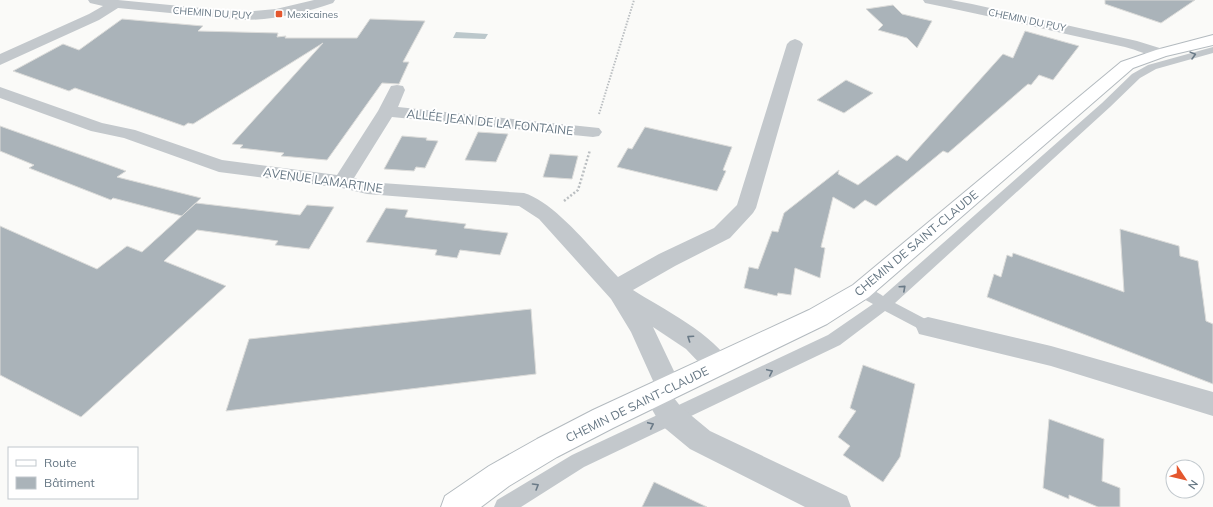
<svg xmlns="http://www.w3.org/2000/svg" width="1213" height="507" font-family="Mulish,sans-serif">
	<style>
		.water { fill: #bbc7cb }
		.building { fill: #aab3b9; stroke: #dcdcda }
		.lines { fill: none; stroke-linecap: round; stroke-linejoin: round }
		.secondary-casing { stroke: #b3babf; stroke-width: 2 }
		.path-far1 { stroke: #bbbfc2; stroke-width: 2; stroke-dasharray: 1.5 1.5; stroke-linecap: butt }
		.path { stroke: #bbbfc2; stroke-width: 2.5; stroke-dasharray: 2 2; stroke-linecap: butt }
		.lane { fill: #c3c8cc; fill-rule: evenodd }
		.street { fill: #c3c8cc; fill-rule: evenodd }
		.secondary { fill: #fff; fill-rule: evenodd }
		.oneway { stroke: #6a7a87 }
		.poi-dot { fill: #e4572e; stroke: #fff; stroke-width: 1.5 }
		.labels { text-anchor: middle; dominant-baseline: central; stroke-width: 4; stroke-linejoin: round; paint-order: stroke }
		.far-street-label { font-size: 10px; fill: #657683; stroke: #fff }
		.far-poi-label { font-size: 10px; fill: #657683; stroke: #fff; text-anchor: start }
		.street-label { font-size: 12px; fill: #657683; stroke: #fff }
	</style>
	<rect width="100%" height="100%" fill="#fafaf8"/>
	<polygon class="water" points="456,32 488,34 485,39 453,38"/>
	<g class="building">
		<polygon points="1105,0 1195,0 1161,23 1105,4"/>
		<polygon points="893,5 902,14 932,21 917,48 907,38 878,30 883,25 866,9"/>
		<polygon points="122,19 203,26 198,31 278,33 277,37 286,36 285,38 357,38 370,19 425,21 403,62 409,62 399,84 382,83 327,160 281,156 284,153 240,148 243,145 232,144 323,43 193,124 188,123 184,126 75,88 69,91 13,71 63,44 79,50"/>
		<polygon points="1025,31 1079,46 1053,80 1039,75 1031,85 1028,84 948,153 943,151 876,206 865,200 854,209 833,197 821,247 825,248 820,278 795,268 791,295 778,293 777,296 744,288 749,267 758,269 772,231 778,232 784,213 839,170 838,174 858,185 897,155 907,161 1003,54 1013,58"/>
		<polygon points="846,80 873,93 844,113 817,100"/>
		<polygon points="0,126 126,171 117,177 201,198 182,216 113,198 111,200 29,168 34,165 0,151"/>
		<polygon points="645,127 732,147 723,170 726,171 717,191 617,167 628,148 632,149"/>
		<polygon points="478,132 508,134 496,162 465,160"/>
		<polygon points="402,136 427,138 426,140 438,141 425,168 416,167 414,171 384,169"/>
		<polygon points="550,154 578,156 572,179 543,177"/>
		<polygon points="196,203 300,215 307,205 334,207 309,249 275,245 278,241 197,230 164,261 226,286 81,417 0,375 0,226 97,269 127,246 142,252"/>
		<polygon points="386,208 408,210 405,217 466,224 464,228 508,233 500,255 460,250 457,258 435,255 437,250 366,242"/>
		<polygon points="1120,229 1179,246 1180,256 1198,261 1206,321 1213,324 1213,384 987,297 994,274 1001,277 1007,255 1012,257 1013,253 1124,292"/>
		<polygon points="531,309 536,374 226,411 249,339"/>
		<polygon points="863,365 915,384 900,457 883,482 843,455 850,446 838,437 856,411 850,408"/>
		<polygon points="1049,419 1104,439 1102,481 1120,488 1120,507 1098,507 1069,495 1069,499 1043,488"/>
		<polygon points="654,482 707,507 642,507"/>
	</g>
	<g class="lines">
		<g class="secondary-casing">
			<polygon id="secondary" points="1213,35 1213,45 1166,56 1133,68 869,297 827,324 613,428 557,457 509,486 481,507 441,507 445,496 489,466 537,439 593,410 809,310 853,285 1121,62 1156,50"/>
		</g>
		<polyline class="path-far1" points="599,114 634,0"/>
		<polyline class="path" points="564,201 578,190 590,150"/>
		<path class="lane" d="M 1213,47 L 1213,53 L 1156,69 L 1140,78 L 1110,107 L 895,303 L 933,323 L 936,327 L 933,331 L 928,333 L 923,331 L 885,311 L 840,345 L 584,467 L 521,507 L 494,507 L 497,500 L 572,455 L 828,335 L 873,304 L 856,295 L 854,291 L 856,287 C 865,284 875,291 883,296 L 1102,103 L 1132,74 L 1148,65 Z"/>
		<g class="street">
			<path d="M 88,0 L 118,0 L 243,12 L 276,9 L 314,0 L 335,0 L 333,3 C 303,13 274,20 243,20 L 118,8 L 99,20 L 0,65 L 0,54 L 89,14 L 103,6 L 90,3 Z"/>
			<path d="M 923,0 L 951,0 L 972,4 L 1137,41 L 1166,50 L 1169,53 L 1166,56 C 1154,59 1138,50 1125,47 C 1060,33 995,17 930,4 L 925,3 Z"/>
			<path d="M 795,39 L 800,41 L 803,44 L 756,208 L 753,213 L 730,238 L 675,266 L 633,290 C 661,308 716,335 731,365 L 727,373 L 718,376 L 709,373 L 686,349 L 653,327 L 682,388 L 678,396 L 674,398 L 681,407 L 710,431 L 847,496 L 851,507 L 805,507 L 690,449 L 661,425 L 643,394 L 647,386 L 654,383 L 631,332 L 611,299 L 539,219 L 519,206 L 367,194 L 342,188 L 219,172 L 124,138 L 91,131 L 0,98 L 0,87 L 102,123 L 135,130 L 222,160 L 337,175 L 378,111 L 391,86 L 397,85 L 403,86 L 405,90 L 398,107 L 599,128 L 602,132 L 599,136 L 593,137 L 392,117 L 354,178 L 367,182 L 524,193 C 555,202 595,253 618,277 L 659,254 L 714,228 L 737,205 L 787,44 L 790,41 Z"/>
			<polygon points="928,317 1051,346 1213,392 1213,416 1051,366 919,334 916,327 919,320"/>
		</g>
		<use href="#secondary" class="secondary"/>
	</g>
	<defs><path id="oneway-chevron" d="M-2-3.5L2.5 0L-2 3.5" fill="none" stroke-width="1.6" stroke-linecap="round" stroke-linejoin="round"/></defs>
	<g class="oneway">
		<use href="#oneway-chevron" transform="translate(1193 55) rotate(-15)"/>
		<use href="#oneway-chevron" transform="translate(903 288) rotate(-42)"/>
		<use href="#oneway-chevron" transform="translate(690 338) rotate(-146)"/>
		<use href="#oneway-chevron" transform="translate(770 372) rotate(-25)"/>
		<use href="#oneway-chevron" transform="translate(651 425) rotate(-25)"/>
		<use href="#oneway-chevron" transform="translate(536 486) rotate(-31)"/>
	</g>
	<rect class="poi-dot" x="275" y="10" width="8" height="8" rx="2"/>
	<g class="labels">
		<g class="far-street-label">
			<text transform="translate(212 13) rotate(4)">CHEMIN DU PUY</text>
			<text transform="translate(1027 20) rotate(12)">CHEMIN DU PUY</text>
		</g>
		<g class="far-poi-label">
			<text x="287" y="14">Mexicaines</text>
		</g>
		<g class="street-label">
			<text transform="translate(490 122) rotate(6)">ALLÉE JEAN DE LA FONTAINE</text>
			<text transform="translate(323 180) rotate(8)">AVENUE LAMARTINE</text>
			<text transform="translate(916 243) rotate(-40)">CHEMIN DE SAINT-CLAUDE</text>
			<text transform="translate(637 404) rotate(-26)">CHEMIN DE SAINT-CLAUDE</text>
		</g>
	</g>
	<rect x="8" y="447" width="130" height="52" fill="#ffffff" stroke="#c1c8cd"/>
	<rect x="16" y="460" width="20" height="6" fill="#ffffff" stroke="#c1c8cd"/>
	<text x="44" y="467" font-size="12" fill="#657683">Route</text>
	<rect x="16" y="477" width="20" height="12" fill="#aab3b9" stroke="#c1c8cd"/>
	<text x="44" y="487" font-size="12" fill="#657683">Bâtiment</text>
	<g transform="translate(1185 479) rotate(125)"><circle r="19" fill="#ffffff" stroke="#c1c8cd"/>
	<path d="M0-3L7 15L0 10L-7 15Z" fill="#e4572e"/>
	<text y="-6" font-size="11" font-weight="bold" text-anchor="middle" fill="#657683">N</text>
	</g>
</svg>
